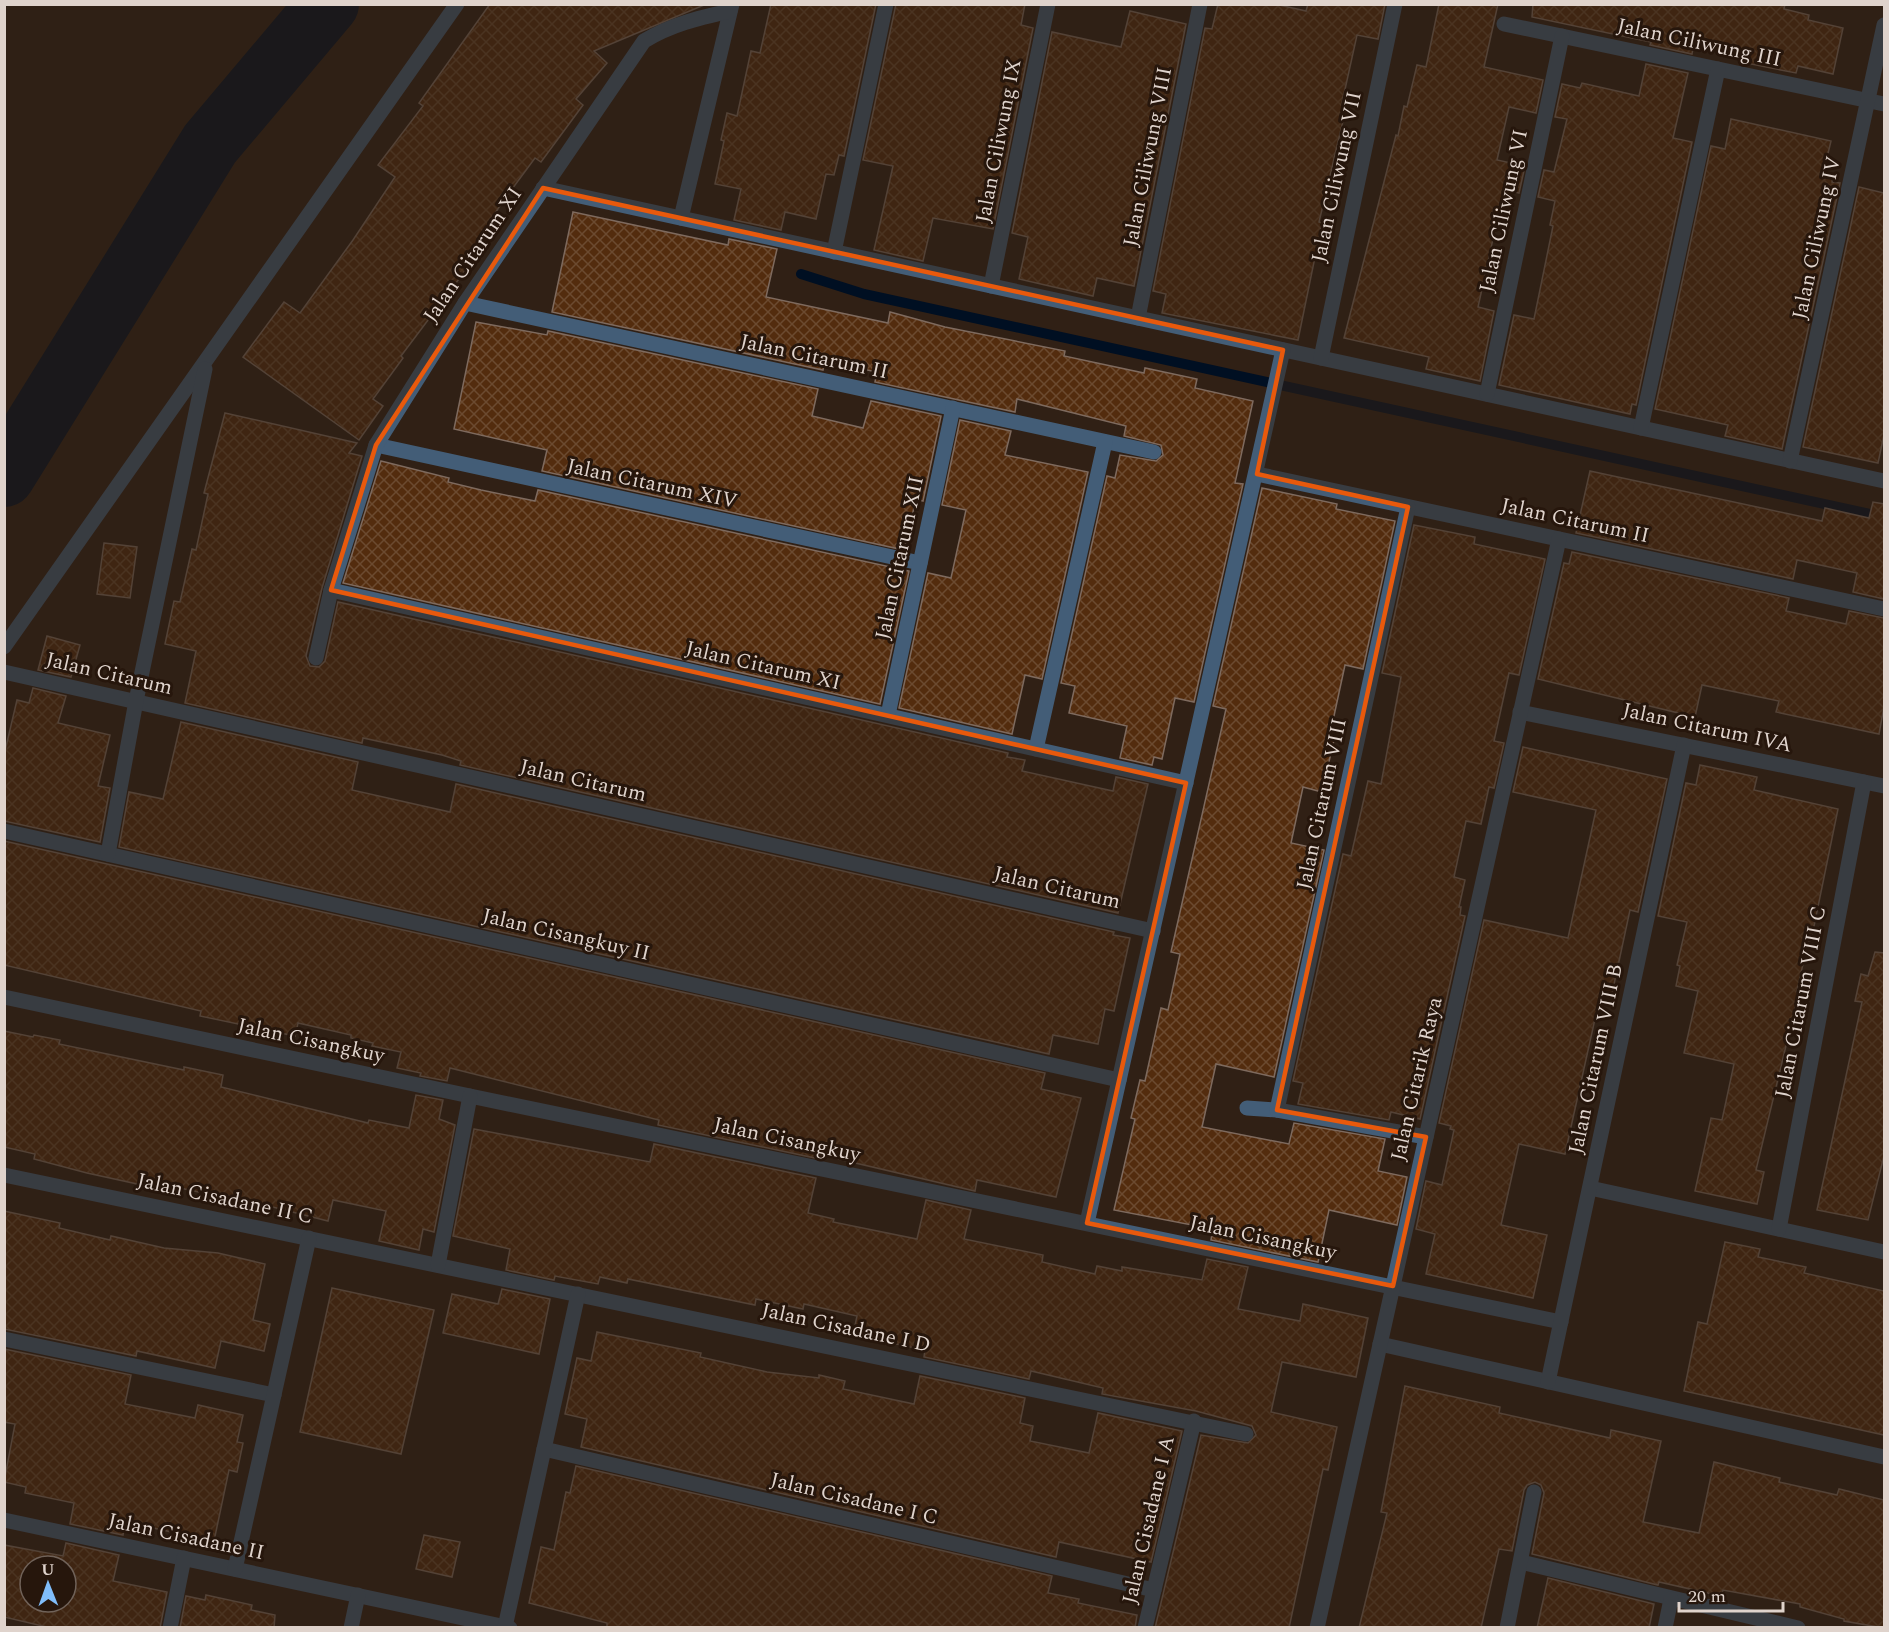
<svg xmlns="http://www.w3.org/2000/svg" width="1889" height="1632" font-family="Spectral,serif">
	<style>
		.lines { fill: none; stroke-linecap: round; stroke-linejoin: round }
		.stream { stroke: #000f22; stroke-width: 10 }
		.river { stroke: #000f22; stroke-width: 62 }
		.building { fill: url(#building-cross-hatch); stroke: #7e6a5e; stroke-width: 1.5; fill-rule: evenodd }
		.minor { stroke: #435d77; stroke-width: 15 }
		.marked { fill: none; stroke: #e8590c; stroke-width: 4.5; stroke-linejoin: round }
		.labels { text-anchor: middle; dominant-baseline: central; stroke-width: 6; stroke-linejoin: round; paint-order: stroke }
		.street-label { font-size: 21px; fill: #dfd3cc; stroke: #26160c }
	</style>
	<defs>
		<pattern id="building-cross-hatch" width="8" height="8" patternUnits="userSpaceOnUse" patternTransform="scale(1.5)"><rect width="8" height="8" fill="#532c0e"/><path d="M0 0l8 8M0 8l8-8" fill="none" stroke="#6b4a30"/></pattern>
	</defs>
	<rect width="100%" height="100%" fill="#302015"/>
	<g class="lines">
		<polyline class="stream" points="801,274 864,294 1884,517"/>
		<polyline class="river" points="4,476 210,144 328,4"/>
	</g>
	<g class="building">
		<polygon points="490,4 704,5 594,51 607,63 576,99 583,105 541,162 535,158 501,204 487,226 495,231 401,356 403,358 373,399 383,406 359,440 243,357 284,302 300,313 353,240 395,177 378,165 423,106 419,103"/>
		<polygon points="771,4 876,4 844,156 839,155 834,175 826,174 816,219 785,212 781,230 734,220 741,189 715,184 724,141 721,140 727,113 737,116 751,51 760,53"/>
		<polygon points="896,4 1025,4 1021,25 1033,28 993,229 933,218 923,261 874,250 893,166 863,160"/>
		<polygon points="1218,4 1275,4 1306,11 1308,4 1385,4 1378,39 1357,35 1342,103 1347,104 1319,222 1322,223 1298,340 1162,313 1166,294 1153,291 1205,28 1212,29"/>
		<polygon points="1439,4 1498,4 1484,67 1543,80 1536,113 1509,107 1497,160 1525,166 1519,193 1504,189 1478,307 1494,311 1480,381 1426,369 1429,357 1344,338 1396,135 1398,136 1404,106 1407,107 1417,65 1426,67"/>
		<polygon points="1533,4 1785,4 1784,9 1809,15 1808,20 1843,28 1833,74 1798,66 1796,73 1746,63 1748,53 1694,42 1692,54 1650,45 1651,42 1532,17"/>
		<polygon points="1130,11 1186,24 1134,286 1097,278 1093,296 1019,279 1028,237 1012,233 1052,32 1121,47"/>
		<polygon points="1646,64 1688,73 1673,138 1692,142 1636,405 1632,404 1630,414 1499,385 1514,315 1534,319 1553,226 1550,225 1555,201 1538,197 1544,170 1554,172 1567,119 1555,117 1562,84 1580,88 1582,83 1639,96"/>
		<polygon points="1731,119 1831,141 1823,174 1833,176 1832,182 1840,183 1782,449 1725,436 1728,425 1655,409 1711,146 1725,149"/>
		<polygon points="1859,187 1884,193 1884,435 1878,463 1803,447"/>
		<polygon points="573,212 728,245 729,239 777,249 766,297 888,323 890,312 945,327 1065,351 1064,356 1144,373 1145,368 1197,379 1195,388 1253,401 1235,483 1243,484 1194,702 1175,698 1162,759 1154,757 1152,765 1120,758 1127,726 1069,713 1075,686 1061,683 1107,476 1115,478 1120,455 1156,461 1163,455 1161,445 1124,436 1126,426 1017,399 1015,412 875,382 877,372 825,361 823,370 552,312"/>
		<polygon points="476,322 547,335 548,331 818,389 812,416 863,428 871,401 941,416 923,501 916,499 904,550 542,471 547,450 454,429"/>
		<polygon points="225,413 357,443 349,453 362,456 322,588 306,656 310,666 319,667 325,661 338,602 1008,753 1007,757 1025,760 1022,771 1113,791 1116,777 1148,784 1118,913 460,765 461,761 442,755 363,738 362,743 185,703 196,651 165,644 174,601 180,602 192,549 196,550 208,494 204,493"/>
		<polygon points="960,420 1011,431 1005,455 1088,472 1042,679 1025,675 1012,734 899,708 928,573 951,578 966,510 942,505"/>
		<polygon points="381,461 449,478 448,482 481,490 535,501 538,490 909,571 880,704 343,583"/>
		<polygon points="1590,471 1822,521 1825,508 1869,518 1873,502 1884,504 1884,599 1853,592 1857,573 1797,560 1793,579 1576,533"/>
		<polygon points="1262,488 1337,504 1336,509 1395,521 1363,669 1345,665 1329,739 1334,740 1322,792 1303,787 1291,843 1324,850 1274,1077 1216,1064 1202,1127 1289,1144 1294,1123 1385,1139 1378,1171 1407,1177 1397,1225 1329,1210 1318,1262 1211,1240 1213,1229 1114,1210 1135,1119 1131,1118 1140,1080 1145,1081 1161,1008 1168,1010 1180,954 1171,952 1226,709 1213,706"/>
		<polygon points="1414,525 1475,537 1474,544 1545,559 1519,675 1509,673 1494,741 1504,743 1494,788 1489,787 1481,824 1466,821 1454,877 1465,880 1459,907 1461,907 1460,915 1465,916 1420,1119 1391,1112 1389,1120 1298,1104 1303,1083 1293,1081 1343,854 1351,856 1368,781 1381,784 1401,677 1382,673"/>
		<polygon points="104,543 137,547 130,598 97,594"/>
		<polygon points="1572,552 1789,598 1786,611 1846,624 1849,611 1884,618 1884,707 1879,734 1776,712 1779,701 1702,685 1695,717 1538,679 1564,563 1569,564"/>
		<polygon points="47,636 80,645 71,677 38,670"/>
		<polygon points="33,688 66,696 58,723 110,735 98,786 110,788 100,842 4,821 4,755 17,700 29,703"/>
		<polygon points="181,722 358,762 352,790 450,812 456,784 1114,932 1113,935 1130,938 1114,1011 1105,1009 1098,1044 1053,1035 1049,1054 119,847 129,792 163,799"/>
		<polygon points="1523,747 1667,779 1638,912 1630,910 1612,994 1601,992 1565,1154 1519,1144 1501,1225 1547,1235 1533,1298 1426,1274 1435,1234 1416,1229 1426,1181 1442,1185 1454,1130 1450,1129 1451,1126 1439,1123 1484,920 1568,938 1596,810 1513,792"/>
		<polygon points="1700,765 1757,777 1754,790 1838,809 1811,941 1808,941 1797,991 1799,992 1756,1170 1764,1172 1757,1204 1695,1191 1711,1118 1722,1120 1734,1064 1684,1053 1698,991 1676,986 1680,966 1677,965 1687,922 1658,916 1686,783 1696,785"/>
		<polygon points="4,841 1045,1073 1041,1089 1081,1098 1056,1197 977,1180 975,1191 821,1155 820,1159 658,1125 659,1120 450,1068 447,1081 420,1076 421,1073 397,1068 401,1052 372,1046 373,1043 351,1038 351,1035 298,1023 295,1036 200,1016 201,1011 4,965"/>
		<polygon points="1875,952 1884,953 1884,1156 1868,1220 1817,1210 1862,1002 1855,1001 1861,974 1868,976"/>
		<polygon points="4,1031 33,1037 34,1035 60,1040 59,1044 184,1070 184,1067 223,1075 221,1087 368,1123 369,1120 409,1128 416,1095 443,1100 439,1119 455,1125 434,1232 423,1229 419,1250 379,1241 386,1211 333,1200 328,1221 218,1193 217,1196 175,1187 174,1192 87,1173 34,1159 35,1154 4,1147"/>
		<polygon points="474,1129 650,1162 654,1144 816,1178 808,1213 834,1219 833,1222 917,1239 926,1200 971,1210 964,1239 1043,1255 1042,1262 1095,1274 1097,1266 1122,1271 1122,1267 1202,1280 1207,1259 1248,1267 1238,1309 1300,1321 1303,1304 1368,1318 1356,1377 1282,1362 1271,1412 1337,1427 1328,1470 1323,1469 1289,1628 1155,1628 1201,1435 1248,1443 1256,1435 1252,1426 1196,1411 1102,1394 1103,1388 1031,1371 1029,1379 924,1357 925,1350 853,1335 857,1316 804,1304 803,1309 756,1299 755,1305 628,1279 627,1283 600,1277 598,1284 555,1276 554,1280 506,1270 510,1249 453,1236"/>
		<polygon points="4,1211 60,1223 59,1228 110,1240 111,1236 164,1248 218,1253 265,1264 253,1320 270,1324 264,1351 221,1341 215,1368 137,1351 136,1356 4,1329"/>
		<polygon points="1725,1242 1760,1249 1758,1257 1806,1267 1804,1273 1884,1291 1884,1435 1684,1391 1698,1322 1707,1324"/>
		<polygon points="332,1288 434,1310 401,1454 300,1432"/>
		<polygon points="502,1289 550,1299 539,1354 443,1333 452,1294 498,1304"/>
		<polygon points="597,1332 701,1353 700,1357 767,1372 819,1378 819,1375 845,1381 843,1389 914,1404 920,1376 1025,1398 1020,1423 1033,1426 1030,1441 1089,1453 1098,1413 1182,1431 1151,1562 1059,1542 1056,1557 581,1447 587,1419 565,1414 577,1358 591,1361"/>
		<polygon points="4,1349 131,1375 125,1404 195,1418 198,1405 243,1415 237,1442 243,1443 237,1472 229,1470 214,1541 153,1528 151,1536 124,1530 123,1535 70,1524 74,1503 25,1493 26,1487 4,1482 15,1424 4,1422"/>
		<polygon points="1405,1386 1500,1407 1499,1413 1610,1438 1611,1430 1661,1441 1643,1522 1699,1533 1714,1462 1780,1478 1779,1482 1837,1495 1839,1489 1884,1500 1884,1628 1844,1621 1844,1619 1800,1607 1800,1604 1723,1590 1721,1596 1659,1582 1658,1585 1532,1554 1544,1493 1541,1485 1535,1482 1527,1485 1524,1490 1512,1551 1499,1549 1481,1628 1359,1628 1387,1513 1381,1512"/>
		<polygon points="576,1466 1052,1576 1048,1593 1079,1599 1078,1603 1137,1615 1135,1628 607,1628 607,1623 529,1603 541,1547 554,1550 566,1492 570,1493"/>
		<polygon points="424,1535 460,1542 452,1577 416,1569"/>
		<path d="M 66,1543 L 119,1555 L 113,1581 L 167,1592 L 160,1628 L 51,1628 L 4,1617 L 4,1545 L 63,1556 ZM 30,1566 L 66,1566 L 66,1602 L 30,1602 Z"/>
		<polygon points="1548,1578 1654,1604 1649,1628 1537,1628"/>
		<polygon points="206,1595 252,1605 251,1610 275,1615 274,1628 180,1628 186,1596 205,1600"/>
	</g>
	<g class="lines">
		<g class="minor">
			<polyline points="1504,24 1884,104"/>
			<polyline points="543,188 1884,481"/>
			<polyline points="681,218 732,4"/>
			<polyline points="834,252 886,4"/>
			<polyline points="991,286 1048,4"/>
			<polyline points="465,303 1154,452"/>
			<polyline points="1138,318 1200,4"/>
			<polyline points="1321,358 1395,4"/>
			<polyline points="1487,394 1562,36"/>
			<polyline points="1641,428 1718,69"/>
			<polyline points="376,445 920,563"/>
			<polyline points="1790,461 1884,25"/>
			<polyline points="1257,474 1884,609"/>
			<polyline points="331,590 1186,783"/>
			<polyline points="4,647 457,4"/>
			<path d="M 316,658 L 331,590 L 376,445 L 465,303 L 644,41 C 672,24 699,18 730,11"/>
			<polyline points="4,672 1153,931"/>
			<polyline points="1520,712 1884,786"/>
			<polyline points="888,715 953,408"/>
			<polyline points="1036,749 1105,442"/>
			<polyline points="4,831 1119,1080"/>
			<polyline points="108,854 136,701 205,369"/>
			<polyline points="4,997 470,1096 1561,1322"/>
			<polyline points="1247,1108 1277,1110 1426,1137"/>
			<polyline points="1277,1110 1408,507"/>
			<polyline points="4,1175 1246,1434"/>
			<polyline points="1590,1188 1884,1252"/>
			<polyline points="1087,1223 1283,350"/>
			<polyline points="1779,1229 1864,782"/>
			<polyline points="438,1265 470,1096"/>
			<polyline points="4,1339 274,1395"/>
			<polyline points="1380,1344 1884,1457"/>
			<polyline points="1548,1382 1684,745"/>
			<polyline points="544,1449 1154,1590"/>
			<polyline points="4,1520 510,1628"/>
			<polyline points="1521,1562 1798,1628"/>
			<polyline points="235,1569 309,1238"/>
			<polyline points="505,1627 578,1294"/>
			<polyline points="170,1628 184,1558"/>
			<polyline points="351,1628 358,1595"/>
			<polyline points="1145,1628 1194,1421"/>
			<polyline points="1317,1628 1559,539"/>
			<polyline points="1507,1628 1534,1492"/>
			<polyline points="1665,1628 1671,1599"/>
		</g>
	</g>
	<path d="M0 0H1889V1632H0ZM 543,188 L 1283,350 L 1257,474 L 1408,507 L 1277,1110 L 1426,1137 L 1393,1286 L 1087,1223 L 1186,783 L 331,590 L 376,445 Z" fill="#302015" fill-opacity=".55" fill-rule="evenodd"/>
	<path class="marked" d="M 543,188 L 1283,350 L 1257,474 L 1408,507 L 1277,1110 L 1426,1137 L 1393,1286 L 1087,1223 L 1186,783 L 331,590 L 376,445 Z"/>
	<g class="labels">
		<g class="street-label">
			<text transform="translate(1699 43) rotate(12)">Jalan Ciliwung III</text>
			<text transform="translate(999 141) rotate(-79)">Jalan Ciliwung IX</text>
			<text transform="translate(1148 157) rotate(-79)">Jalan Ciliwung VIII</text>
			<text transform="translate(1337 177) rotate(-78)">Jalan Ciliwung VII</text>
			<text transform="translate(1504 211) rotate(-78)">Jalan Ciliwung VI</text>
			<text transform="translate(1817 238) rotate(-78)">Jalan Ciliwung IV</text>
			<text transform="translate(473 255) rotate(-56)">Jalan Citarum XI</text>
			<text transform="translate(814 357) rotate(12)">Jalan Citarum II</text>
			<text transform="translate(652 484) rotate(12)">Jalan Citarum XIV</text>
			<text transform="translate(1575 521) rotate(12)">Jalan Citarum II</text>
			<text transform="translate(900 558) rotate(-78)">Jalan Citarum XII</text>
			<text transform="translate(763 666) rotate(13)">Jalan Citarum XI</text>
			<text transform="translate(109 674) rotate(13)">Jalan Citarum</text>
			<text transform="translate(1707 728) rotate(12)">Jalan Citarum IVA</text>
			<text transform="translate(583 781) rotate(13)">Jalan Citarum</text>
			<text transform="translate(1322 804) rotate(-78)">Jalan Citarum VIII</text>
			<text transform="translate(1057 888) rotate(13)">Jalan Citarum</text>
			<text transform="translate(566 935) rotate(13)">Jalan Cisangkuy II</text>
			<text transform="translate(1801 1002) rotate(-79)">Jalan Citarum VIII C</text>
			<text transform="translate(311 1041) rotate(12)">Jalan Cisangkuy</text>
			<text transform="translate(1596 1059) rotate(-78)">Jalan Citarum VIII B</text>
			<text transform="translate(1417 1079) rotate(-77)">Jalan Citarik Raya</text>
			<text transform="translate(787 1140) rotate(12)">Jalan Cisangkuy</text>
			<text transform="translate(225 1199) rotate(12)">Jalan Cisadane II C</text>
			<text transform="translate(1263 1238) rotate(12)">Jalan Cisangkuy</text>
			<text transform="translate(846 1328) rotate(12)">Jalan Cisadane I D</text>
			<text transform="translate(854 1499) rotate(13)">Jalan Cisadane I C</text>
			<text transform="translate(1149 1520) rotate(-77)">Jalan Cisadane I A</text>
			<text transform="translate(186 1537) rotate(12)">Jalan Cisadane II</text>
		</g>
	</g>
	<rect width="1889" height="1632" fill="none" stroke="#dfd3cc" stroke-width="12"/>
	<g transform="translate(48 1584) rotate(359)"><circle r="28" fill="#26160c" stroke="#706259" stroke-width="1.5"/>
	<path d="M0-4.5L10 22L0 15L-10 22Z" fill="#80bdfa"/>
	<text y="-9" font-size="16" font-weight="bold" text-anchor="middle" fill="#dfd3cc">U</text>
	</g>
	<path d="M1679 1602v9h104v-9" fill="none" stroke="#dfd3cc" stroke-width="3"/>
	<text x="1688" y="1602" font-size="18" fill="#dfd3cc" stroke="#26160c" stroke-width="4.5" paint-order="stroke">20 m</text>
</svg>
